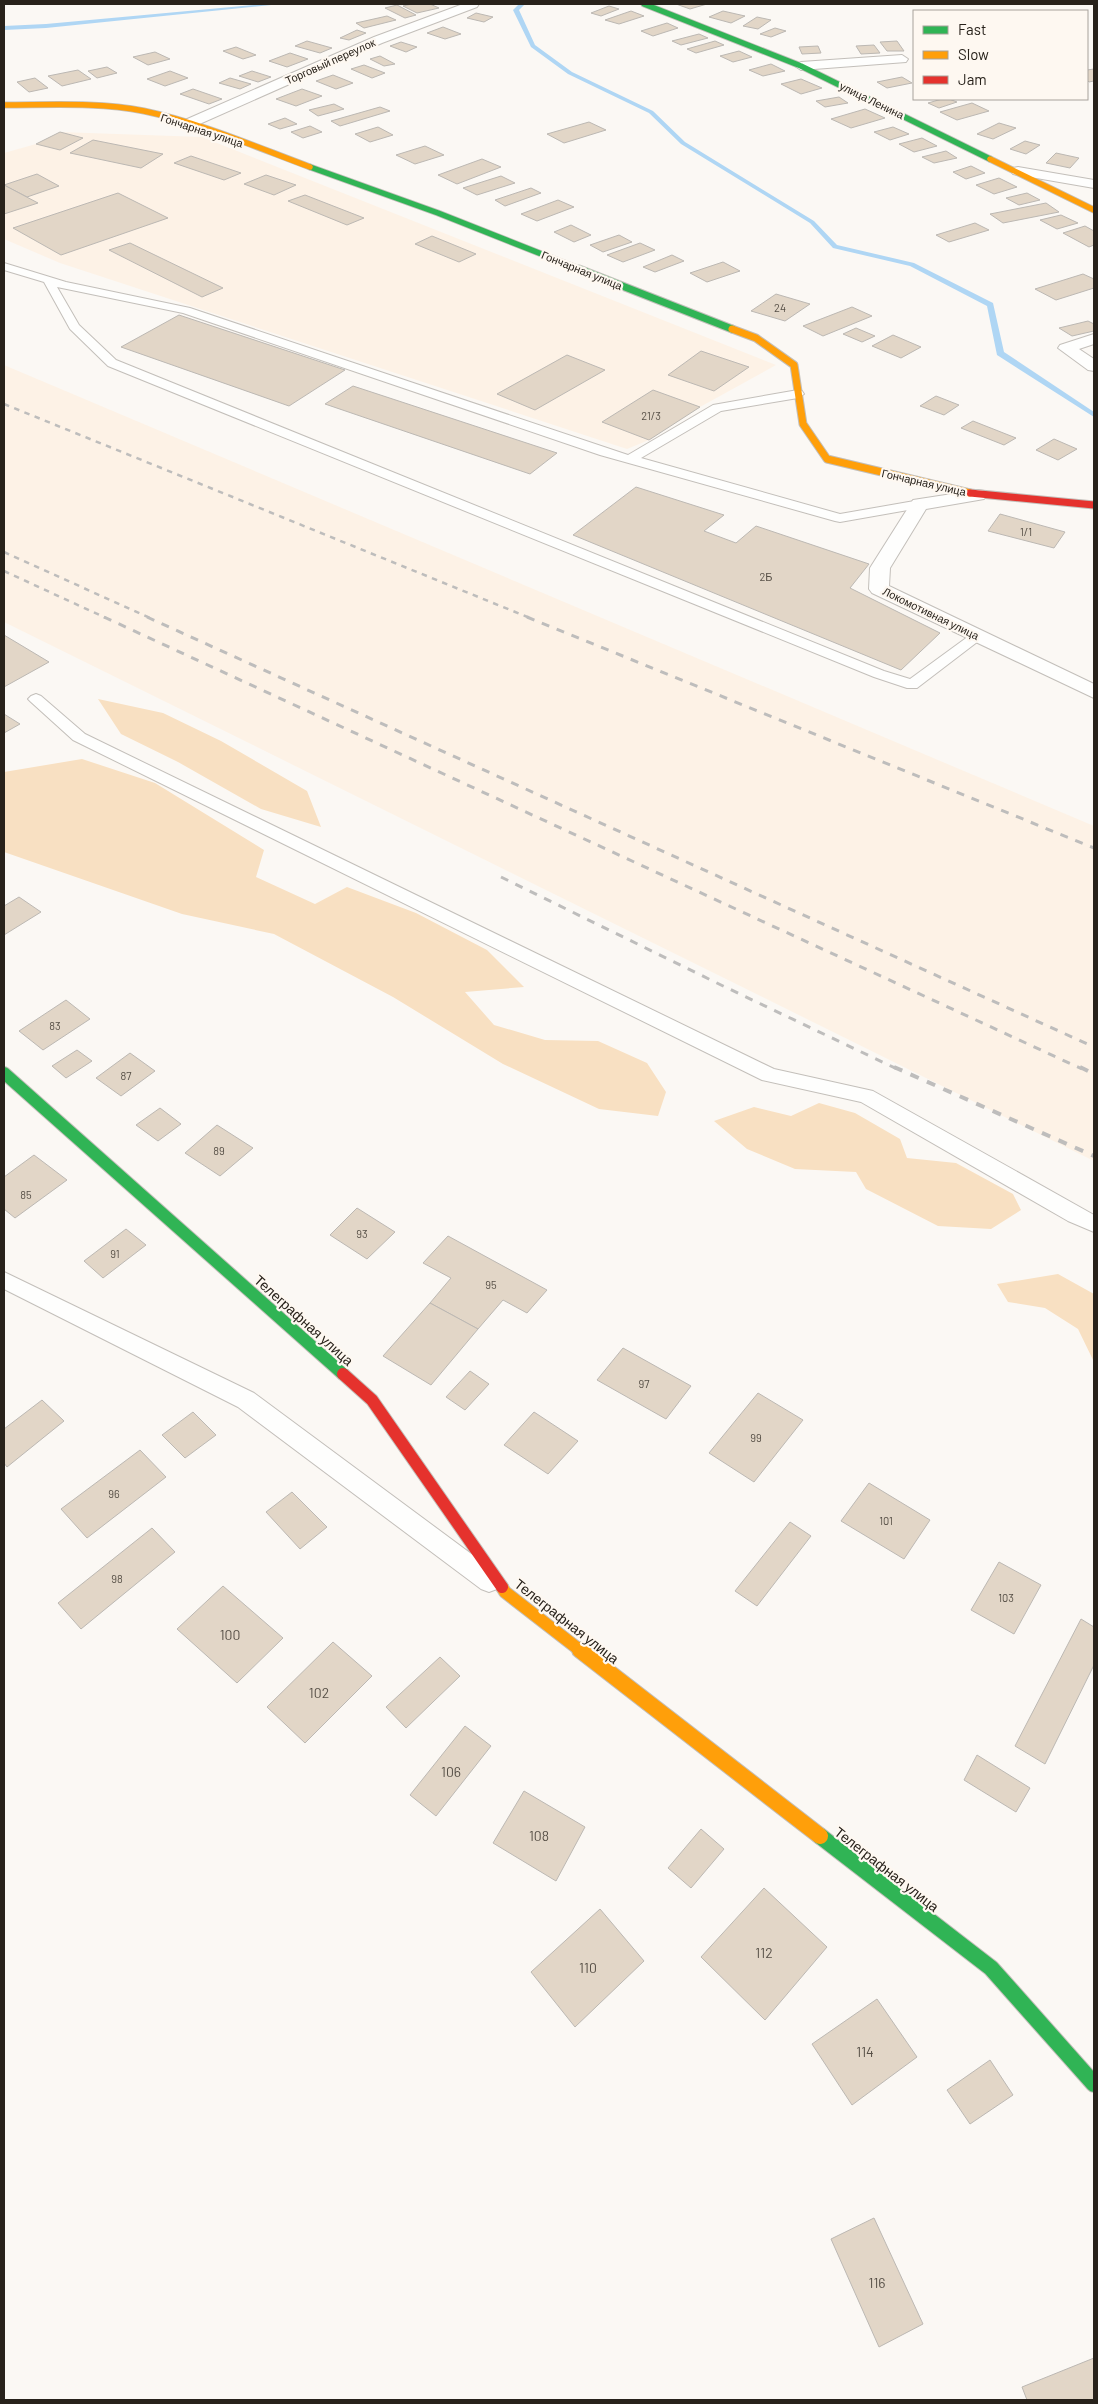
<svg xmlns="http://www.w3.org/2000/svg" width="1098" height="2404" font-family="Barlow,sans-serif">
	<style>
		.built { fill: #fdf2e6 }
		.green { fill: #f8e0c2 }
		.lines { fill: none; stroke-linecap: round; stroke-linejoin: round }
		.stream { fill: #afd6f4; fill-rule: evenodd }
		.building { fill: #e2d6c7; stroke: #bcb8b3 }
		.lane-casing { stroke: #c3bfba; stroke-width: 2 }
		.street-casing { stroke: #c3bfba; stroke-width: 2 }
		.fast-far3-casing { stroke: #c3bfba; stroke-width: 7 }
		.fast-far2-casing { stroke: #c3bfba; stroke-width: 9 }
		.fast-far1-casing { stroke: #c3bfba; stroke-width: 14 }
		.fast-casing { stroke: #c3bfba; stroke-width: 18 }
		.slow-far3-casing { stroke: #c3bfba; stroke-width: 7 }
		.slow-far2-casing { stroke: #c3bfba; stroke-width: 9 }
		.slow-far1-casing { stroke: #c3bfba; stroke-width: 14 }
		.slow-casing { stroke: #c3bfba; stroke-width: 18 }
		.jam-far1-casing { stroke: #c3bfba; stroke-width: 9 }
		.jam-casing { stroke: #c3bfba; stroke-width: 14 }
		.lane { fill: #fefefd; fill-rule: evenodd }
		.street { fill: #fefefd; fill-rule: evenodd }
		.fast-far3 { stroke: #30b455; stroke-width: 5.5 }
		.fast-far2 { stroke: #30b455; stroke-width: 7 }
		.fast-far1 { stroke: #30b455; stroke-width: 12 }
		.fast { stroke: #30b455; stroke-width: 16 }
		.slow-far3 { stroke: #ff9f0a; stroke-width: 5.5 }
		.slow-far2 { stroke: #ff9f0a; stroke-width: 7 }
		.slow-far1 { stroke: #ff9f0a; stroke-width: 12 }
		.slow { stroke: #ff9f0a; stroke-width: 16 }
		.jam-far1 { stroke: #e5322d; stroke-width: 7 }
		.jam { stroke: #e5322d; stroke-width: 12 }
		.rail-far2 { stroke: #bebdbc; stroke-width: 2.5; stroke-dasharray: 5.5 5.5; stroke-linecap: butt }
		.rail-far1 { stroke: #bebdbc; stroke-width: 3; stroke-dasharray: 8 8; stroke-linecap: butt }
		.rail { stroke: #bebdbc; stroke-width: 4; stroke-dasharray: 9 9; stroke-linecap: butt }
		.labels { text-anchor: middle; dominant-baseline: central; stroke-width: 4.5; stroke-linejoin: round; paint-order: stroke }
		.far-street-label { font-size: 11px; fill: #28221b; stroke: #fef8f1 }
		.number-label { font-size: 11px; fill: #564f46 }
		.street-label { font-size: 14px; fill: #28221b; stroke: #fef8f1 }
		.near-number-label { font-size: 14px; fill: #564f46 }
	</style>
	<rect width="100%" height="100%" fill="#fbf8f4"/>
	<g class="built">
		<polygon points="60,132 202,137 776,365 700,407 649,440 627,449 60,263 4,239 4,153 36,144"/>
		<polygon points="4,365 1094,826 1094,1161 4,622"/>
	</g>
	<g class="green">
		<polygon points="98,699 163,713 221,741 307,791 321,827 261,809 178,762 121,734"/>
		<polygon points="82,759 155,783 264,850 256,877 315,904 347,887 416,913 487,950 524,987 465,992 494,1025 545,1040 598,1041 647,1063 666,1092 658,1116 599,1109 503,1064 393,997 274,934 182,914 4,852 4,772"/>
		<polygon points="819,1103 855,1113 900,1139 907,1158 956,1163 1013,1194 1021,1210 991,1229 938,1226 866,1189 856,1172 795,1169 747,1149 714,1121 754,1107 791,1116"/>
		<polygon points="1058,1274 1094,1294 1094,1362 1078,1329 1045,1308 1008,1302 997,1284"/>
	</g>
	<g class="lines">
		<g class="stream">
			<polygon points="263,4 281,4 46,28 4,30 4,26 46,24"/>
			<polygon points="519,4 525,4 519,10 535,45 572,72 653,111 685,142 814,221 837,245 914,263 993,303 1004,352 1094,412 1094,417 997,355 987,306 910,266 833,248 810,223 681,144 649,113 568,74 531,47 513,10"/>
		</g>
	</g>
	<g class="building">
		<polygon points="412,4 430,4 439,8 417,13 403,6"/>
		<polygon points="676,4 707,4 690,9"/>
		<polygon points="397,5 416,15 405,18 385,8"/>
		<polygon points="609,6 619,9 601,16 591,13"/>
		<polygon points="631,11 644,16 619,24 605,20"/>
		<polygon points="723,11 745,16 731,23 709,17"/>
		<polygon points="476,13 493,17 484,22 467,18"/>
		<polygon points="387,16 396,20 364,28 356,23"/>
		<polygon points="757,17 771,20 758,29 743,26"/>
		<polygon points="667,23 678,28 653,36 641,31"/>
		<polygon points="443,27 461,34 445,39 427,33"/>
		<polygon points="775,28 786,31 771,37 760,34"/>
		<polygon points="357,30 366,33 349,40 340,38"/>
		<polygon points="699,34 708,38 681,45 672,41"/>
		<polygon points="307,41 332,48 320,53 295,46"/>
		<polygon points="715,41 724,45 696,53 687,49"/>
		<polygon points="897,41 904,51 887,51 880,42"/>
		<polygon points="401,42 417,47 406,52 390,46"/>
		<polygon points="874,45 880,53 861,54 856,46"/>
		<polygon points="818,46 821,53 802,54 799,47"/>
		<polygon points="236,47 256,55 243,59 223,51"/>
		<polygon points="739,51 752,57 733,62 720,56"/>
		<polygon points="155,52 170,59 148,65 133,57"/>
		<polygon points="290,53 308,59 287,67 269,61"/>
		<polygon points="380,56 395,64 384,66 370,59"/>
		<polygon points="771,64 785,71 763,76 749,70"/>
		<polygon points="364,65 385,73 372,78 351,69"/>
		<polygon points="107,67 117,73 97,78 88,71"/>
		<polygon points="1094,69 1094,81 1089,82 1087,80 1087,70"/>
		<polygon points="78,70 91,79 62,86 48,76"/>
		<polygon points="170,71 188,78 165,86 147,79"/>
		<polygon points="252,71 271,77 258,82 239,76"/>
		<polygon points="333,75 353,83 336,89 316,81"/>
		<polygon points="902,77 912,83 887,88 877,82"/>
		<polygon points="35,78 48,88 29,92 17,82"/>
		<polygon points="230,78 251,84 240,89 219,83"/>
		<polygon points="801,79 822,88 801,94 781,84"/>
		<polygon points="193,89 222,99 209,104 180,94"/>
		<polygon points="302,89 322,96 296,106 276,99"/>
		<polygon points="839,97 848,103 825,107 816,101"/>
		<polygon points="942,99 949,99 957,102 939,108 928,103"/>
		<polygon points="972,103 989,111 957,120 940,112"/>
		<polygon points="334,104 344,109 318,116 309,110"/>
		<polygon points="380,107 390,111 340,126 331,121"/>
		<polygon points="865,109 885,118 851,128 831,119"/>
		<polygon points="285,118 297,124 280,129 268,124"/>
		<polygon points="589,122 606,130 564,143 547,134"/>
		<polygon points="999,123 1016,128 993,139 977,134"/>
		<polygon points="310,126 322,132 303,138 291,132"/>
		<polygon points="378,127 393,135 370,142 355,134"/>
		<polygon points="893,127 909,134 890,140 874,132"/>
		<polygon points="60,132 83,138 60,150 36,144"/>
		<polygon points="922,138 937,146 914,152 899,144"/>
		<polygon points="93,140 163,154 141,168 70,153"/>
		<polygon points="1025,141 1040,145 1026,154 1010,149"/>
		<polygon points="425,146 444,155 415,164 396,155"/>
		<polygon points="946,151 957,158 934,163 922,157"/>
		<polygon points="1056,153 1079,158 1070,168 1046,163"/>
		<polygon points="191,156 241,173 224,180 174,163"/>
		<polygon points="482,159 501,167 457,184 438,175"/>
		<polygon points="971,166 985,173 966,179 953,172"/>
		<polygon points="37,174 59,186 27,197 4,185"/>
		<polygon points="266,175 296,185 274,195 244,184"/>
		<polygon points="501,176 515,183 477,195 463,188"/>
		<polygon points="999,178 1017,187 994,194 976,185"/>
		<polygon points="4,185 38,203 4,214"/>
		<polygon points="531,188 541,193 505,206 495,200"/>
		<polygon points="118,193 168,218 61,255 13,228"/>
		<polygon points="1027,193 1040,200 1019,205 1006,198"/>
		<polygon points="305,195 364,218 347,225 288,201"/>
		<polygon points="558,200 574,207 537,221 521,214"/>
		<polygon points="1046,203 1059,212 1003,223 990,214"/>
		<polygon points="1061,215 1078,223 1057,229 1040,220"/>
		<polygon points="975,223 989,230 949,242 936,235"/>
		<polygon points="571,225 591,235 574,242 554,232"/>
		<polygon points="1085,226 1094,231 1094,245 1089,247 1063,233"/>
		<polygon points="619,235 632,242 603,252 590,245"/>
		<polygon points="432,236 476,254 459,262 415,244"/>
		<polygon points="130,243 223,288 202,297 109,250"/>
		<polygon points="640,243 655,250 623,262 607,255"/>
		<polygon points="672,255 684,261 655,272 643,267"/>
		<polygon points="723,262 740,271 707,282 690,273"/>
		<polygon points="1083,274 1094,279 1094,288 1056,300 1035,289"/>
		<polygon points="776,294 810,304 785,321 751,311"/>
		<polygon points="852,307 872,316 823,336 803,326"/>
		<polygon points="179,315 345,370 289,406 121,347"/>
		<polygon points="1088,321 1094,324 1094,331 1072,336 1059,328"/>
		<polygon points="856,328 875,336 862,342 843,334"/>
		<polygon points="893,335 921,347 901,358 872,346"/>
		<polygon points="701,351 749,367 714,391 668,375"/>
		<polygon points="567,355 605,370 535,410 497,394"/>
		<polygon points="353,386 557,453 530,474 325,404"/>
		<polygon points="653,390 700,407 649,440 602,422"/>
		<polygon points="936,396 959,405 944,415 920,406"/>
		<polygon points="973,421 1016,438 1004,445 961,428"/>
		<polygon points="1054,439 1077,449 1058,460 1036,450"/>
		<polygon points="636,487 724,515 704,531 736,543 756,526 869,564 850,588 940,633 901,670 573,535"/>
		<polygon points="1000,514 1065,532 1054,548 988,531"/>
		<polygon points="4,635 49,662 4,687"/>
		<polygon points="4,714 20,724 4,733"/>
		<polygon points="19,897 41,912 4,935 4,906"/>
		<polygon points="66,1000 90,1019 43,1050 19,1031"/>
		<polygon points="77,1050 92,1061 66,1078 52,1066"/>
		<polygon points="130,1053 155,1071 121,1096 96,1078"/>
		<polygon points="160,1108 181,1124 158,1141 136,1125"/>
		<polygon points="217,1125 253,1148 220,1176 185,1153"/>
		<polygon points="34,1155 67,1180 15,1218 4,1209 4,1177"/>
		<polygon points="357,1208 395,1232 367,1259 330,1235"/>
		<polygon points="126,1229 146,1245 103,1278 84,1261"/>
		<polygon points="448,1236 547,1290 527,1313 503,1300 478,1329 430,1303 451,1278 423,1263"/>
		<polygon points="430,1303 478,1329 431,1385 383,1356"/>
		<polygon points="623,1348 691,1386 666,1419 597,1380"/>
		<polygon points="470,1371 489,1384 465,1410 446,1397"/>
		<polygon points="758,1393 803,1420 754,1482 709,1453"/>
		<polygon points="42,1400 64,1421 7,1467 4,1463 4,1429"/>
		<polygon points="193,1412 216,1435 185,1458 162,1435"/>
		<polygon points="534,1412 578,1441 548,1474 504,1445"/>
		<polygon points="140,1450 166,1477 87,1538 61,1509"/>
		<polygon points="869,1483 930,1520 904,1559 841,1521"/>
		<polygon points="292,1492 327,1527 300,1549 266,1512"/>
		<polygon points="790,1522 811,1536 757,1606 735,1591"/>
		<polygon points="152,1528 175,1552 81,1629 58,1603"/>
		<polygon points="999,1562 1041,1585 1014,1634 971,1610"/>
		<polygon points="223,1586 283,1638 237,1683 177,1629"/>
		<polygon points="1081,1619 1094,1627 1094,1665 1045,1764 1015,1746"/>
		<polygon points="333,1642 372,1676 305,1743 267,1707"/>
		<polygon points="440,1657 460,1676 406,1728 386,1707"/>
		<polygon points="465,1726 491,1746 436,1816 410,1795"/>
		<polygon points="977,1755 1030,1788 1016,1812 964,1780"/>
		<polygon points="524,1791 585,1827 556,1881 493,1843"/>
		<polygon points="701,1829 724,1849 691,1888 668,1868"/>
		<polygon points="764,1888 827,1947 765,2020 701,1957"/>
		<polygon points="600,1909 644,1961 575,2027 531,1972"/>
		<polygon points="877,1999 917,2057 852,2105 812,2044"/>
		<polygon points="990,2060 1013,2095 970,2124 947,2090"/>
		<polygon points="874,2218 923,2324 879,2347 831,2239"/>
		<polygon points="1094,2358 1094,2400 1027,2400 1022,2387"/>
	</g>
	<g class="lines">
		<g class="lane-casing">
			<g id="lane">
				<polygon points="4,263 66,282 190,308 628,455 713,405 798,390 802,391 804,394 798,398 721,411 641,458 840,514 920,500 925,501 927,504 925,507 840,522 835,521 600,455 183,313 57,287 79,325 116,360 884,671 910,679 973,633 983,633 985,636 917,688 907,688 874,677 108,366 70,329 44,282 4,270"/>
				<polygon points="36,694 41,696 85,734 774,1069 873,1091 1094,1215 1094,1232 1068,1221 861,1102 762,1080 73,740 31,702 28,699 31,696"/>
				<polygon points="4,1272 254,1393 497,1573 501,1581 497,1589 489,1592 481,1589 238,1407 4,1289"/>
			</g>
		</g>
		<g class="street-casing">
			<g id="street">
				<polygon points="463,4 479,4 477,7 382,43 195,126 190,127 183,123 185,120 374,37"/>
				<polygon points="902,55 908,59 906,62 801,70 795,66 801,62"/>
				<polygon points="1018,167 1094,180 1094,188 1013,174 1011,171 1013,168"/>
				<polygon points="1094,334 1094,344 1079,349 1094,359 1094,371 1088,370 1058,348 1060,345"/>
				<polygon points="978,490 984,491 987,495 984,499 926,509 890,568 889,586 1094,684 1094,698 872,593 869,589 870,568 913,500"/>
			</g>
		</g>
		<g class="fast-far3-casing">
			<g id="fast-far3">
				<polyline points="644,4 801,66 990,159"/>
				<polyline points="310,167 438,213 582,270"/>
			</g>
		</g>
		<g class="fast-far2-casing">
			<polyline id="fast-far2" points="579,269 732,329"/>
		</g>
		<g class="fast-far1-casing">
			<polyline id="fast-far1" points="4,1073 343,1374"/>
		</g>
		<g class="fast-casing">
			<polyline id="fast" points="820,1836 991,1968 1094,2084"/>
		</g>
		<g class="slow-far3-casing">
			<g id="slow-far3">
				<path d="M 4,105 C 51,105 98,102 144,111 C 201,123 256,147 310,167"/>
				<polyline points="990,159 1094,210"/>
			</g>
		</g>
		<g class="slow-far2-casing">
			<polyline id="slow-far2" points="732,329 756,338 794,365 803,424 827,459 970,493"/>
		</g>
		<g class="slow-far1-casing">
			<polyline id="slow-far1" points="502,1587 505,1592 581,1651"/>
		</g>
		<g class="slow-casing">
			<polyline id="slow" points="580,1650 820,1836"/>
		</g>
		<g class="jam-far1-casing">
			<polyline id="jam-far1" points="970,493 1094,505"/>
		</g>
		<g class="jam-casing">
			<polyline id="jam" points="343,1374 372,1400 502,1587"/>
		</g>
		<use href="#lane" class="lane"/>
		<use href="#street" class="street"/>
		<use href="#fast-far3" class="fast-far3"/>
		<use href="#fast-far2" class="fast-far2"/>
		<use href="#fast-far1" class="fast-far1"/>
		<use href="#fast" class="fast"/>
		<use href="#slow-far3" class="slow-far3"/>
		<use href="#slow-far2" class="slow-far2"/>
		<use href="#slow-far1" class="slow-far1"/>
		<use href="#slow" class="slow"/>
		<use href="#jam-far1" class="jam-far1"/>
		<use href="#jam" class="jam"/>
		<g class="rail-far2">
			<polyline points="4,404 530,618"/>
			<polyline points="4,552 150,618"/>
			<polyline points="4,571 106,618"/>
		</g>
		<g class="rail-far1">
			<polyline points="104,617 1082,1069"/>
			<polyline points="147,617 1094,1047"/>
			<polyline points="527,617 1094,848"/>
			<polyline points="501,877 721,985 897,1069"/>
		</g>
		<g class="rail">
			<polyline points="894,1067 1094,1156"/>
			<polyline points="1080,1067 1094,1074"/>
		</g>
	</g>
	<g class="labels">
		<g class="far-street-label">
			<text transform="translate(330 61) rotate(-24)">Торговый переулок</text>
			<text transform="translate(872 100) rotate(26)">улица Ленина</text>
			<text transform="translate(202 130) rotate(18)">Гончарная улица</text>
			<text transform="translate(582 270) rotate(22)">Гончарная улица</text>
			<text transform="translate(924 482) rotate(13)">Гончарная улица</text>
			<text transform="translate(931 613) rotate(26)">Локомотивная улица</text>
		</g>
		<g class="number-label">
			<text x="780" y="307">24</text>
			<text x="651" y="415">21/3</text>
			<text x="1026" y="531">1/1</text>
			<text x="766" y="576">2Б</text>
			<text x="55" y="1025">83</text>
			<text x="126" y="1075">87</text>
			<text x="219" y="1150">89</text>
			<text x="26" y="1194">85</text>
			<text x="362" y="1233">93</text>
			<text x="115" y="1253">91</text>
			<text x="491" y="1284">95</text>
			<text x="644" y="1383">97</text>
			<text x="756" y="1437">99</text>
			<text x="114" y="1493">96</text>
			<text x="886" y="1520">101</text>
			<text x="117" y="1578">98</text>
			<text x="1006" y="1597">103</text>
		</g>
		<g class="street-label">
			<text transform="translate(304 1320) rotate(42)">Телеграфная улица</text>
			<text transform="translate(567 1621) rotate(38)">Телеграфная улица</text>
			<text transform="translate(887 1869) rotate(38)">Телеграфная улица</text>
		</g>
		<g class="near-number-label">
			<text x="230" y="1634">100</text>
			<text x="319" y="1692">102</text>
			<text x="451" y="1771">106</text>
			<text x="539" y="1835">108</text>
			<text x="764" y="1952">112</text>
			<text x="588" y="1967">110</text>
			<text x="865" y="2051">114</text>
			<text x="877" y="2282">116</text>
		</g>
	</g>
	<rect width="1098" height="2404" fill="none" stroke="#28221b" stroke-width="10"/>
	<rect x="913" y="10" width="175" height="90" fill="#fef8f1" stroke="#a8a29b"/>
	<rect x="923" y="26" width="25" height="8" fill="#30b455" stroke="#a8a29b"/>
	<text x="958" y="35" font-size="15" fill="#28221b">Fast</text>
	<rect x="923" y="51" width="25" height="8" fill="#ff9f0a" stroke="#a8a29b"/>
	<text x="958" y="60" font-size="15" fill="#28221b">Slow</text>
	<rect x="923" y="76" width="25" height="8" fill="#e5322d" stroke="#a8a29b"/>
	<text x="958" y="85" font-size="15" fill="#28221b">Jam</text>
</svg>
